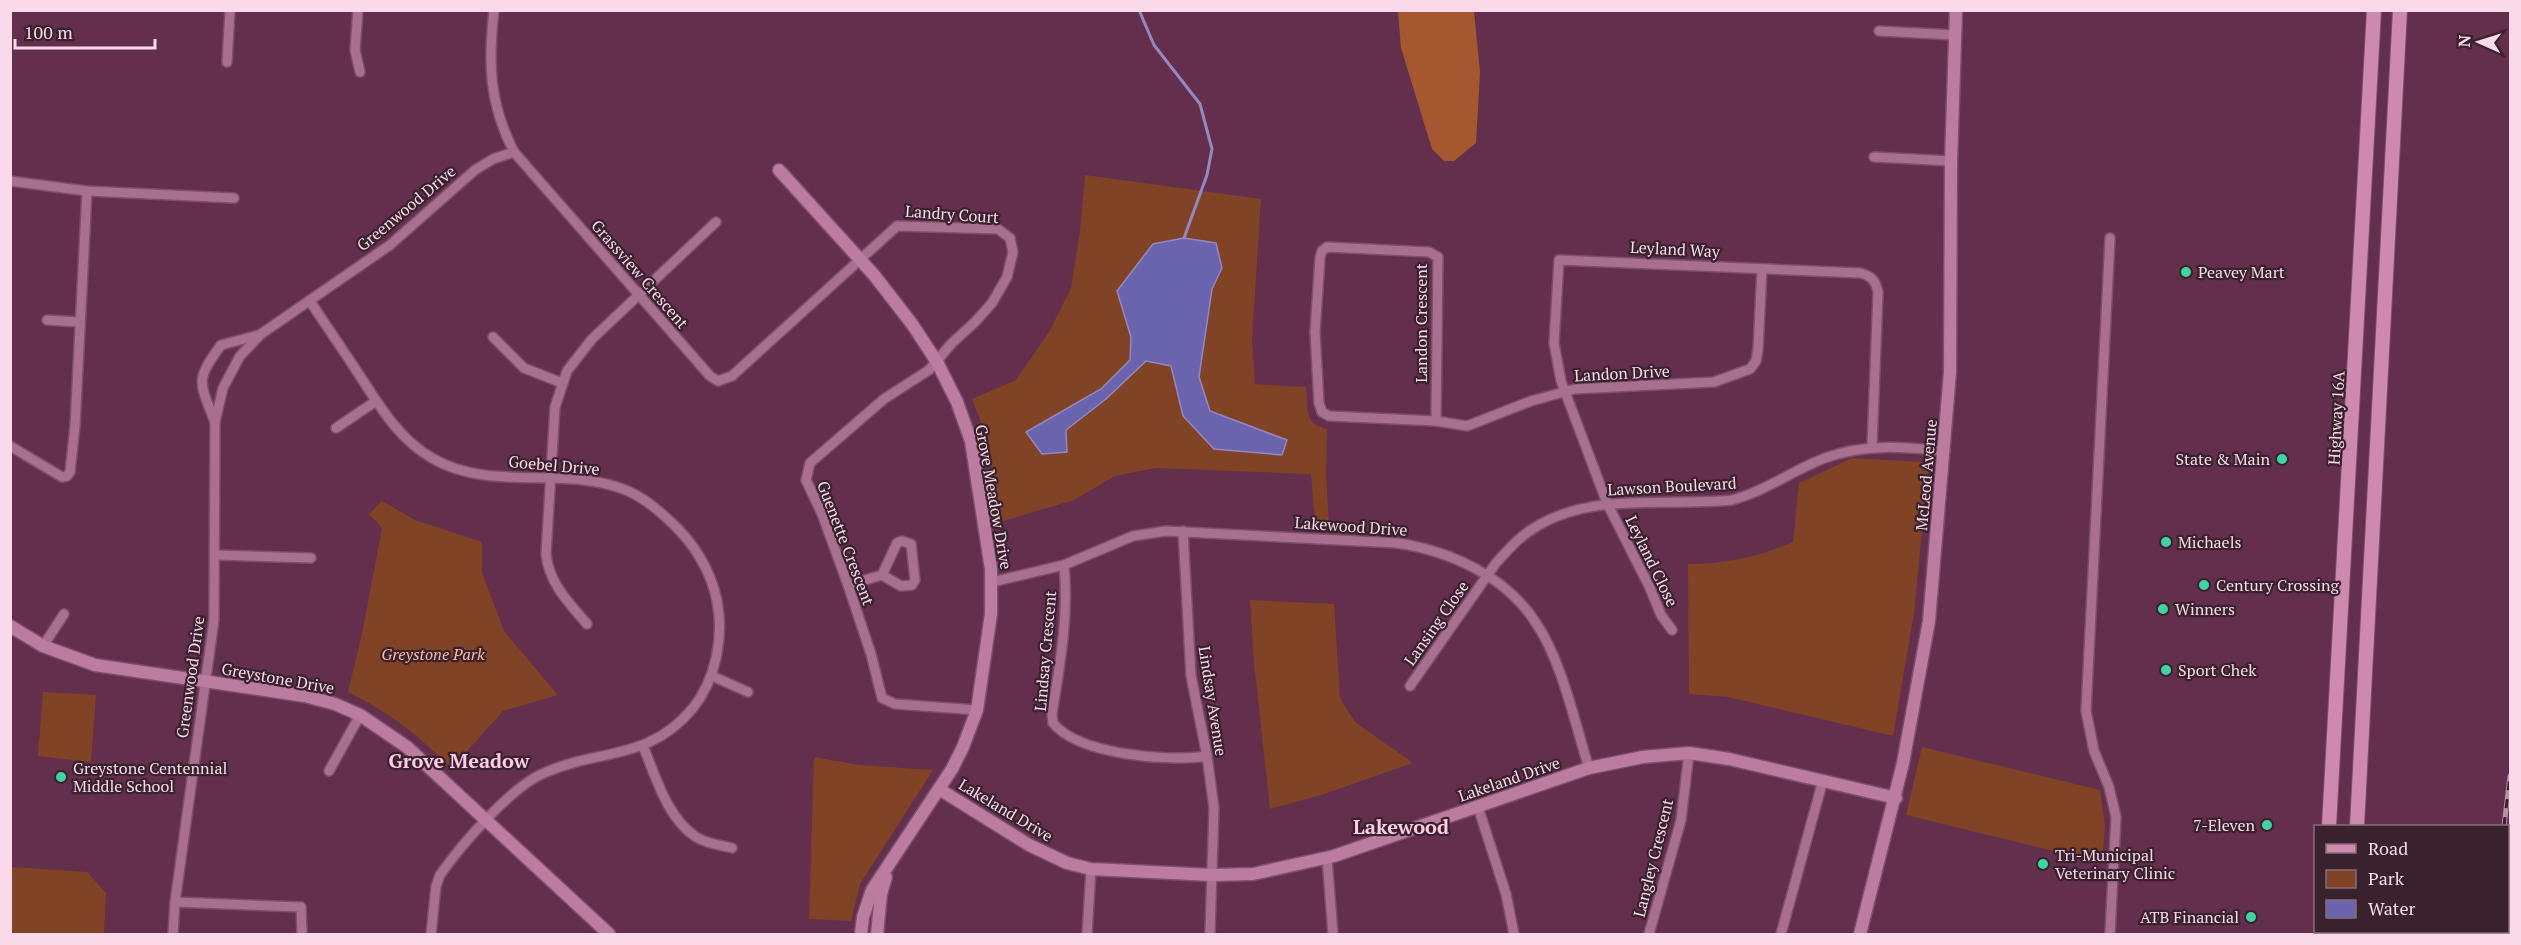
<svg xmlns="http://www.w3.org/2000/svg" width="2521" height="945" font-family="'PT Serif',serif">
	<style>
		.green { fill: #804325 }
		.forest { fill: #a55730 }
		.water { fill: #6a64af; stroke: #9587c0; stroke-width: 1.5 }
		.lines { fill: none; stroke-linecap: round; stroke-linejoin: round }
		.stream { stroke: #9587c0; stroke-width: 3 }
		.street-casing { stroke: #7c4f6a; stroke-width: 12 }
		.secondary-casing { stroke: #7c4f6a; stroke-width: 15 }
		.primary-casing { stroke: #7c4f6a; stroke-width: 16 }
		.street { stroke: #a96f8f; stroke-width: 9 }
		.secondary { stroke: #bb7c9f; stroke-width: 12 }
		.primary { stroke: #ce89af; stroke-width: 14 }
		.rail-casing { stroke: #b990a6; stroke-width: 5 }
		.rail { stroke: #39212e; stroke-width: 3; stroke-dasharray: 9; stroke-linecap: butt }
		.poi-dot { fill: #3fd4a2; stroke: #39212e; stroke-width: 2 }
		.labels { text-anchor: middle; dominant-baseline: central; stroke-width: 4.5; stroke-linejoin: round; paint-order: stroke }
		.street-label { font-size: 16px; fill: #fad9e9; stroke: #39212e }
		.poi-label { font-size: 16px; fill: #fad9e9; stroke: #39212e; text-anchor: start }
		.park-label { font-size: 16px; font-style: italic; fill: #fdbb9d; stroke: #39212e }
		.quarter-label { font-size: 20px; font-weight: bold; fill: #ffcbe6; stroke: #39212e }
	</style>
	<rect width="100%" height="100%" fill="#632f4d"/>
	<g class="green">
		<path d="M 1085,175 L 1261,199 L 1252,339 L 1255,384 L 1306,387 C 1308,407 1303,424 1327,429 L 1326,475 L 1329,525 L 1315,524 L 1311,474 L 1156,468 L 1115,476 L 1074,500 L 1000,522 L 988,440 L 972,399 L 1016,380 L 1049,332 L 1071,288 L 1080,231 Z"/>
		<path d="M 1852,458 L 1923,462 L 1928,470 L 1914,613 L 1893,736 L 1728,697 L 1689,694 L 1688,564 C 1726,564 1759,557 1793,542 L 1799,483 Z"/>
		<path d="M 382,501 L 415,520 L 482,542 L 482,573 L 504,631 L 558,695 L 503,711 L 452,768 C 416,734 392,714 348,692 L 362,634 L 382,528 L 369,514 Z"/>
		<polygon points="1250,600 1334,604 1340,698 1355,722 1413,763 1321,795 1270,809 1254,662"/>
		<polygon points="43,692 96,695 91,762 38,756"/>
		<polygon points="1922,747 2100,790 2105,825 2102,863 1906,815"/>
		<polygon points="814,757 859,765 933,770 860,884 851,921 809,919"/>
		<polygon points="11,867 87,872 106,893 104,934 11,934"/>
	</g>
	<polygon class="forest" points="1398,11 1474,11 1480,72 1476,143 1454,161 1444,161 1432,149 1401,48"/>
	<polygon class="water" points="1184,238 1216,243 1222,268 1212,289 1199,377 1210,411 1287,440 1282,455 1214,449 1183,416 1171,366 1146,361 1106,399 1066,430 1067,452 1042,454 1026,432 1101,389 1130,360 1131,337 1117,291 1153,244"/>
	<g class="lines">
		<polyline class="stream" points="1139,10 1154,45 1200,104 1212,149 1207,175 1184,238"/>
		<g class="street-casing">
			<g id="street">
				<polyline points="358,10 355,50 360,72"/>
				<path d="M 494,10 C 488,64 489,103 514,152 L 710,376 L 718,381 L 732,376 L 897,226 L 998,229 L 1010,238 L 1013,252 L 1007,277 L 992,303 L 975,322 L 951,344 L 929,370 L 884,399 L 810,463 L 806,480 L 822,514 L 848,585 L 871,654 L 882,698 L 895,704 L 977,710"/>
				<polyline points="1879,31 1955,35"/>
				<polyline points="227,62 230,10"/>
				<polyline points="1874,157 1951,161"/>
				<polyline points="10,181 87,191 234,198"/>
				<polyline points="2110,238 2086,711 2094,751 2109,787 2116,817 2110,934"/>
				<path d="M 310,301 C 325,324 341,347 356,370 C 378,403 397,438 432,458 C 489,492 563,466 623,489 C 642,496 657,509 671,522 C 694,543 711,571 717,601 C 724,637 716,679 693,708 C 648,762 600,748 544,773 C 511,787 461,845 440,875 L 436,886 L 431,934"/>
				<polyline points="47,320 79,322"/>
				<polyline points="493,337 524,368 562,383"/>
				<polyline points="1436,421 1438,257 1429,252 1327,247 1322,251 1320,258 1315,332 1319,403 1322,412 1329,416 1436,421 1467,426 1531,401 1575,389 1714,382 1750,369 1756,361 1758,349 1762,269"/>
				<path d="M 215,422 C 199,381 195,381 221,345 L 259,335"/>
				<polyline points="336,428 376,401"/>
				<polyline points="10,446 62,477 67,476 70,472 75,426 87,191"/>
				<polyline points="1183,531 1191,676 1207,756 1214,808 1210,933"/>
				<polyline points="216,555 311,558"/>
				<path d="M 1064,565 C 1069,616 1060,664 1052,714 L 1053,723 C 1079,755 1169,762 1207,756"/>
				<path d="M 992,582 L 1064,565 L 1133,536 L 1166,531 L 1397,543 C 1450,551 1506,576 1536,623 C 1562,661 1575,724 1589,768"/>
				<polyline points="848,585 882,575 897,543 902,541 911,544 915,580 912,585 901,586 882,575"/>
				<path d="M 587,624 C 568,602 549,583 546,554 L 555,407 L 567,371 L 592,339 L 716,222"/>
				<path d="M 1672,630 L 1661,615 L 1650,588 L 1607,503 L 1561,381 L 1554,343 L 1559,260 L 1860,273 C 1872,276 1876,281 1878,293 L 1872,446"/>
				<polyline points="43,646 64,614"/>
				<polyline points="712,676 748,692"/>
				<path d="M 1410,686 L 1496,563 C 1508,550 1519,537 1534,528 C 1593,491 1666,507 1732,500 C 1766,491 1793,470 1825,458 C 1865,443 1904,447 1945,451"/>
				<path d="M 643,746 C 656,777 667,818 696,837 C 707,844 720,845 732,848"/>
				<polyline points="329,771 360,715"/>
				<polyline points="1478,807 1506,894 1514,934"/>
				<polyline points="1327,858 1333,934"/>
				<polyline points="175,902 301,907 302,934"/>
				<polyline points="173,934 175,902 214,620 215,422 223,388 240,356 261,334 390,245 475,170 493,159 514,152"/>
				<polyline points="1087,934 1091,869"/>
				<polyline points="1649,934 1681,820 1689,753"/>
				<polyline points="1781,934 1823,780"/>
			</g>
		</g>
		<g class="secondary-casing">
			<g id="secondary">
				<polyline points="779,170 874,275 912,324 937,362 957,402 971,441 991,569 991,614 977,710 963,747 952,769 872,890 863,917 861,934"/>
				<polyline points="10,626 43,646 95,665 305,696 335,704 360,715 407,747 609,934"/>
				<polyline points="939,789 1029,845 1067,863 1091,869 1212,875 1253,874 1334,856 1589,768 1643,757 1689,753 1729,759 1896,798"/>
				<polyline points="877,934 881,894 886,877"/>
				<polyline points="1860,934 1903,763 1929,621 1950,372 1951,161 1956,10"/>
			</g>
		</g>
		<g class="primary-casing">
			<g id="primary">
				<polyline points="2329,826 2374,10"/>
				<polyline points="2357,826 2400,10"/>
				<polyline points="2323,934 2323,932"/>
				<polyline points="2351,934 2352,932"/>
			</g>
		</g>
		<use href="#street" class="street"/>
		<use href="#secondary" class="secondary"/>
		<use href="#primary" class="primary"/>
		<g class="rail-casing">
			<g id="rail">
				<polyline points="2504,826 2510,776"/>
				<polyline points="2508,849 2510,827"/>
				<polyline points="2496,934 2496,932"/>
			</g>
		</g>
		<use href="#rail" class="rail"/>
	</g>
	<g class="poi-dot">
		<circle cx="2186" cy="272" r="6"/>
		<circle cx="2282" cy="459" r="6"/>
		<circle cx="2166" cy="542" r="6"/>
		<circle cx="2204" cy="585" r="6"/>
		<circle cx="2163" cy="609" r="6"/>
		<circle cx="2166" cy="670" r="6"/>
		<circle cx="61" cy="777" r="6"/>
		<circle cx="2267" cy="825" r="6"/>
		<circle cx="2043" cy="864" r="6"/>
		<circle cx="2251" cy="917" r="6"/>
	</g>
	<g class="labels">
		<g class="street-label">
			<text transform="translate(406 208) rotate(-40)">Greenwood Drive</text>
			<text transform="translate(952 214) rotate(4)">Landry Court</text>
			<text transform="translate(1675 249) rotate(3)">Leyland Way</text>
			<text transform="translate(640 274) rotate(49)">Grassview Crescent</text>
			<text transform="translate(1421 323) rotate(-90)">Landon Crescent</text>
			<text transform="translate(1622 373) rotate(-3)">Landon Drive</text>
			<text transform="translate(2336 418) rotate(-87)">Highway 16A</text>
			<text transform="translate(554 465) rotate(5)">Goebel Drive</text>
			<text transform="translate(1926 475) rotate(-85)">McLeod Avenue</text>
			<text transform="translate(1672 486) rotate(-3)">Lawson Boulevard</text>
			<text transform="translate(994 497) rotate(80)">Grove Meadow Drive</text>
			<text transform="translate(1351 526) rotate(4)">Lakewood Drive</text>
			<text transform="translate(846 543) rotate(69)">Guenette Crescent</text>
			<text transform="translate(1652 561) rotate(64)">Leyland Close</text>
			<text transform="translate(1436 623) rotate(-55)">Lansing Close</text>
			<text transform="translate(1045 651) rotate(-85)">Lindsay Crescent</text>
			<text transform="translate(190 677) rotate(-82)">Greenwood Drive</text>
			<text transform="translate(278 678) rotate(10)">Greystone Drive</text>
			<text transform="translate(1213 701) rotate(81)">Lindsay Avenue</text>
			<text transform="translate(1509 779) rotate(-19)">Lakeland Drive</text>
			<text transform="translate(1006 810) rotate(31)">Lakeland Drive</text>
			<text transform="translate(1653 858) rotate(-76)">Langley Crescent</text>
		</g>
		<g class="poi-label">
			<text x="2198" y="272">Peavey Mart</text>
			<text x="2270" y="459" text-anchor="end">State &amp; Main</text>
			<text x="2178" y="542">Michaels</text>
			<text x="2216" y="585">Century Crossing</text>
			<text x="2175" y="609">Winners</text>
			<text x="2178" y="670">Sport Chek</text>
			<text x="73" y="768">Greystone Centennial<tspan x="73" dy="18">Middle School</tspan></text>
			<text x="2255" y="825" text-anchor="end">7-Eleven</text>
			<text x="2055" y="855">Tri-Municipal<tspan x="2055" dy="18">Veterinary Clinic</tspan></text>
			<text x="2239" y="917" text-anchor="end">ATB Financial</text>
		</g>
		<g class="park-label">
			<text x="433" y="654">Greystone Park</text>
		</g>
		<g class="quarter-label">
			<text x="459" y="760">Grove Meadow</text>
			<text x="1401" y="826">Lakewood</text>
		</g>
	</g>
	<rect width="2521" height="945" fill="none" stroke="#fad9e9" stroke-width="24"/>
	<rect x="2314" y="825" width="195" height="108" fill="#39212e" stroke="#866b79" stroke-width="1.5"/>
	<rect x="2326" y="844" width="30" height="9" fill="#ce89af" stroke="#866b79" stroke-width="1.5"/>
	<text x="2368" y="855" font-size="18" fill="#fad9e9">Road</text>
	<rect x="2326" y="870" width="30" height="18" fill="#804325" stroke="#866b79" stroke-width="1.5"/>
	<text x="2368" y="885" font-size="18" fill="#fad9e9">Park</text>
	<rect x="2326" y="900" width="30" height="18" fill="#6a64af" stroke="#866b79" stroke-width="1.5"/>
	<text x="2368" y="915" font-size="18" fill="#fad9e9">Water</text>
	<g transform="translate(2479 42) rotate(273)" stroke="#39212e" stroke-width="4.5" paint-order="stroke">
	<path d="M0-4.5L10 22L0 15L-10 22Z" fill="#fad9e9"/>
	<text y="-9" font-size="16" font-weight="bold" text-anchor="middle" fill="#fad9e9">N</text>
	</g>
	<path d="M15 39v9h140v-9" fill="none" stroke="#fad9e9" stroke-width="3"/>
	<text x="24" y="39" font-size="18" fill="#fad9e9" stroke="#39212e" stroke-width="4.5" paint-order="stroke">100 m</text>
</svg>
